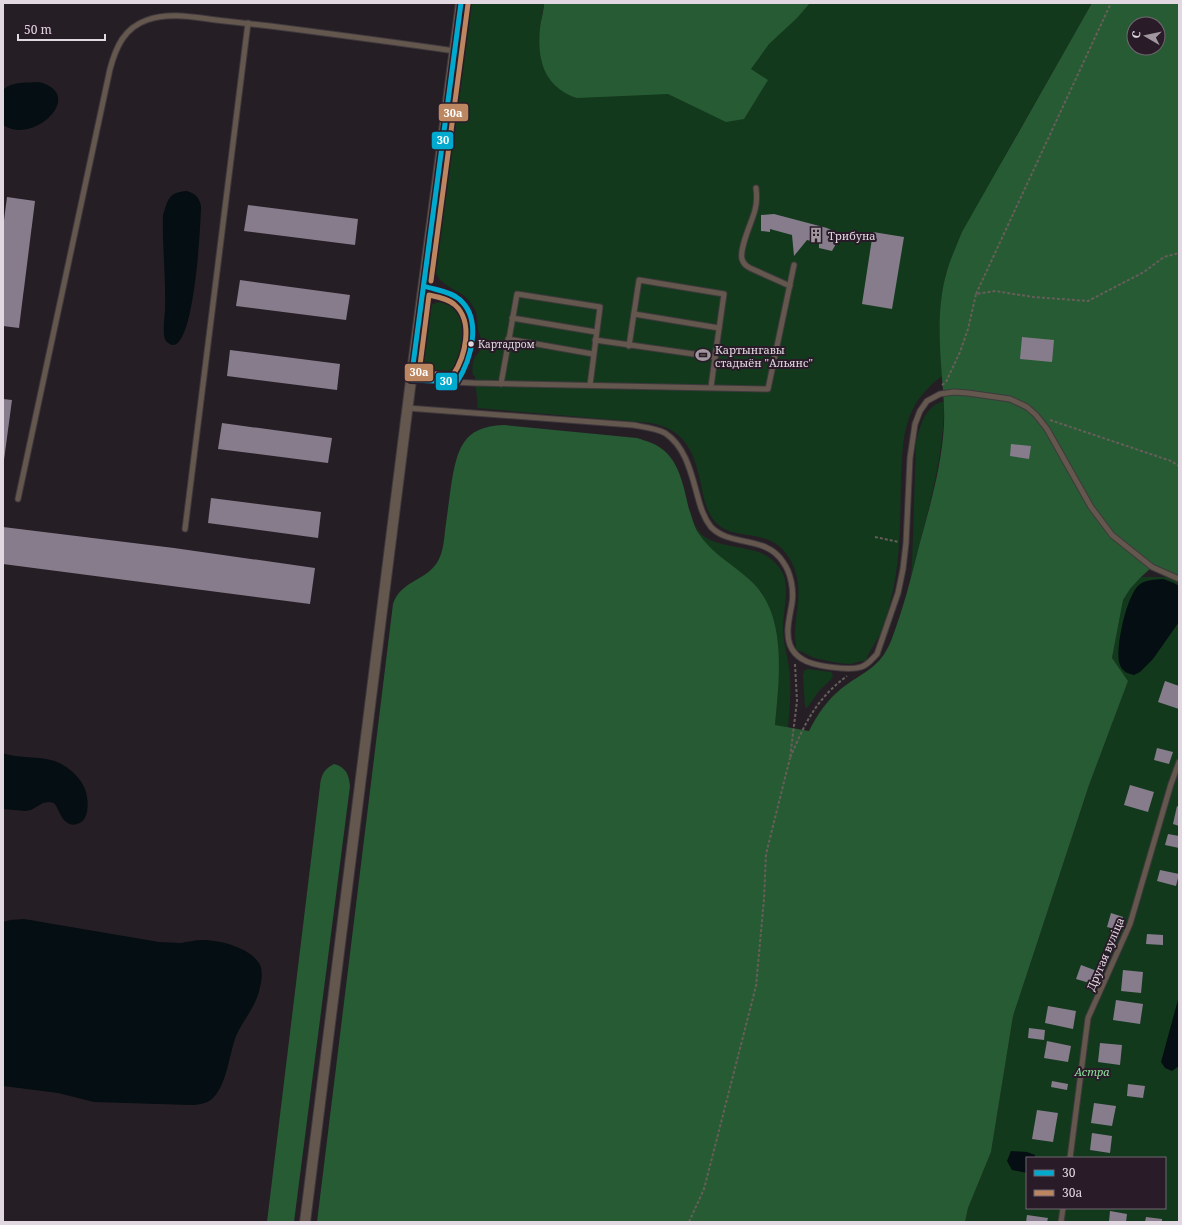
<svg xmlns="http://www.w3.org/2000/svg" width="1182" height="1225" font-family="'Noto Serif',serif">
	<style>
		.green { fill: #13391d; fill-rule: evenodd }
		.forest { fill: #275b34; fill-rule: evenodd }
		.water { fill: #050e12 }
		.building { fill: #877c8c }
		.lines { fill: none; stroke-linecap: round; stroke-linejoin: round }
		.service-casing { stroke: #3f393e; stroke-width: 7 }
		.minor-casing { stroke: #3f393e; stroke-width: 12 }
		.path { stroke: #675e5b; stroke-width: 2; stroke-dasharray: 3 2; stroke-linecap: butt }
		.service { stroke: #64574e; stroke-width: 5 }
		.minor { stroke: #64574e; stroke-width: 10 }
		.bus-1-casing { stroke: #291b28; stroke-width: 8 }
		.bus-2-casing { stroke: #291b28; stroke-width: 8 }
		.bus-1 { stroke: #00a9ce; stroke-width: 5 }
		.bus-2 { stroke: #bb8660; stroke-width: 5 }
		.bus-dot { fill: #e2d8e1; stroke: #291b28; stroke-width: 1.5 }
		.labels { text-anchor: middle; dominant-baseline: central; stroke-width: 4; stroke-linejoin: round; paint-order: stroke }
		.bus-label { font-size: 10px; fill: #e2d8e1; stroke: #291b28; text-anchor: start }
		.poi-label { font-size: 11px; fill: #e2d8e1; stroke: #291b28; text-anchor: start }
		.street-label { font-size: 11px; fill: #e2d8e1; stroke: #291b28 }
		.park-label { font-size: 11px; font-style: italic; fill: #8de49d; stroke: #291b28 }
		.line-badge { stroke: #291b28; stroke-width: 1.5 }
		.badge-label { font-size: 11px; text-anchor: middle; font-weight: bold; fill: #fff }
	</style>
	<rect width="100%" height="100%" fill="#261e25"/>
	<g class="green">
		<path d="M 466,3 L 544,3 L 540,27 L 540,50 L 758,74 L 751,69 C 759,57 766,46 776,36 C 788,25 800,15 810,3 L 1092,3 L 1001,163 L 994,188 L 946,273 L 942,294 L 940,315 L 942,376 C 926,388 914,402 908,421 C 902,439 902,460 901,479 C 900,514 901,550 894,585 C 891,601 886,619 880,634 C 876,643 868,652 866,661 C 861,660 856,663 851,664 C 840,664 829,661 819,659 C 810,658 804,651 796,650 C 797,644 794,638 795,632 C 796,606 804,589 792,563 C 772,522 733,546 713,519 C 706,509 703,496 701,484 C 694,452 686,430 651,423 L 477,408 C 479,398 474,387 475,376 L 473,375 C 472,370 472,361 475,357 C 477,354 479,353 480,349 C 483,337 480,339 478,329 C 477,321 478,315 474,308 C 461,283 435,293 433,259 Z"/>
		<path d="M 441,302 C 474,304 464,341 461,363 C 455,380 430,384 422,368 C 418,360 423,316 428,309 C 431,304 435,303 441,302 Z"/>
		<path d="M 941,402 L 944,402 C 944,463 925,521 910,580 L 912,565 L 916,443 C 920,427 924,408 941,402 Z"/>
		<path d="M 693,521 C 695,525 698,530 701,534 C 715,547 744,546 761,553 C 771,557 780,566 784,576 C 789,593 783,611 783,628 C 783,640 786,650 788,661 C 792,683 790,706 788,728 L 775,725 L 778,691 L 778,645 L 762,593 L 751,581 L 719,557 L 707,545 L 699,534 Z"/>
		<path d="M 1141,577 L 1179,577 L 1179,1222 L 965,1222 L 968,1208 L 991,1152 L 1013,1016 L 1089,785 L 1128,681 L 1112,658 L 1123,600 L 1130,589 ZM 1027,1158 L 1165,1158 L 1165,1208 L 1027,1208 Z"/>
		<polygon points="808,669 831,672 832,673 833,677 819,691 807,708 805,707 803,676 804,671"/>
	</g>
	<g class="forest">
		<path d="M 544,3 L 810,3 L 797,18 L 769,44 L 751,69 L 768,80 L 744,119 L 726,122 L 668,94 L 577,98 C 544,87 537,60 540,28 C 541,19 544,11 544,3 Z"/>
		<path d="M 1092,3 L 1179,3 L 1179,576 L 1152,567 L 1141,577 L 1130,589 L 1123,600 L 1112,658 L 1128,681 L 1089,785 L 1013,1016 L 991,1152 L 968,1208 L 965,1222 L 317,1222 L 393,604 C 401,580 427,581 438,561 C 443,552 444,541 445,531 C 447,516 449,501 451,486 C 457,450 462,426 504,425 L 637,438 C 646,441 655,443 662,449 C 680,462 684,489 689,509 C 692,517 694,527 699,534 C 712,554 734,565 751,581 C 788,615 779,680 775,725 L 809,731 C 817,715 827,700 842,688 C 863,672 880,668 891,641 C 903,610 911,578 919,546 C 930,506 942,465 944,424 C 945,404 942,384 941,364 C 939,333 938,301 947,271 C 951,257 957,245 962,232 ZM 1134,24 L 1158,24 L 1158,48 L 1134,48 Z"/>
		<path d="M 334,764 C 346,767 349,775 350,786 L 294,1222 L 267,1222 L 320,786 C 321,775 324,769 334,764 Z"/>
	</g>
	<g class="water">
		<path d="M 39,82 C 87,94 34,146 3,125 L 3,90 C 12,81 28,83 39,82 Z"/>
		<path d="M 187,191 C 196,194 199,197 201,206 C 201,220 194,368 167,342 C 161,337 165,317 165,309 C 166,278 162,246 163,215 C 168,199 169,192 187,191 Z"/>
		<path d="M 1163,579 L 1174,583 L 1179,586 L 1179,622 L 1153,659 L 1140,672 L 1134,675 C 1128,674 1122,671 1120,665 C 1114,650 1127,594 1139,585 C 1146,579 1155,580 1163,579 Z"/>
		<path d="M 3,753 C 22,760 45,754 63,765 C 72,770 81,779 85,789 C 89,800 90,821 77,824 C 74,825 70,825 68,823 C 61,820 59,809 54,803 L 49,802 L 43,803 L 31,810 L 25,811 L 3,809 Z"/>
		<path d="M 24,919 L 159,942 C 166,942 174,943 181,943 C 188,942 194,940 202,940 C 220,940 248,947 259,963 C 263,969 262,980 260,987 C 257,1005 243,1020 236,1036 C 229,1055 227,1084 213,1098 C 207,1104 198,1105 190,1105 L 94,1102 L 58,1093 L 3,1086 L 3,922 L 10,920 Z"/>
		<polygon points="1179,996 1179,1066 1172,1071 1165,1068 1161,1062"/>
		<polygon points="1011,1151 1027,1152 1035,1155 1035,1158 1027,1158 1027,1173 1012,1170 1007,1161"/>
	</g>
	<g class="building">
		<polygon points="7,197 35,201 19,328 3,326 3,228"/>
		<polygon points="248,205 358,219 355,245 244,231"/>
		<polygon points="774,214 827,228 841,235 832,251 819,248 819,243 807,240 794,256 792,235 770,229 770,232 761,231 761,215"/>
		<polygon points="873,232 904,237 892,309 862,304"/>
		<polygon points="240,280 350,295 346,320 236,306"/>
		<polygon points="1022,337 1054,340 1052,362 1020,359"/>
		<polygon points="230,350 340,364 337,390 227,376"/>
		<polygon points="3,399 12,400 4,460 3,460"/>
		<polygon points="222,423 332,438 328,463 218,449"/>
		<polygon points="1011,444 1031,446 1029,459 1010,456"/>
		<polygon points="211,498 321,512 318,538 208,523"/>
		<polygon points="3,527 174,548 315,568 310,604 3,564"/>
		<polygon points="1165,681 1179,686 1179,709 1158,702"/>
		<polygon points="1157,748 1173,752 1169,764 1154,760"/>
		<polygon points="1130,785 1154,792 1148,812 1124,805"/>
		<polygon points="1177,806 1179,807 1179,826 1173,824"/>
		<polygon points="1168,834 1179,836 1179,848 1165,845"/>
		<polygon points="1160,870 1179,874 1176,886 1157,881"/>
		<polygon points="1111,913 1123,917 1119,930 1107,927"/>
		<polygon points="1147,934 1163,935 1163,945 1146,944"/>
		<polygon points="1081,965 1097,971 1093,984 1076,979"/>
		<polygon points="1123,970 1143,972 1141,993 1121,991"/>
		<polygon points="1116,1000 1143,1004 1140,1024 1113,1020"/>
		<polygon points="1048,1006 1076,1011 1073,1029 1045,1023"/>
		<polygon points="1029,1028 1045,1030 1044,1040 1028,1038"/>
		<polygon points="1047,1041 1071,1046 1068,1062 1044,1058"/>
		<polygon points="1100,1043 1122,1045 1120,1065 1098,1062"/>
		<polygon points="1052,1081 1068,1084 1067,1090 1051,1087"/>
		<polygon points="1128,1084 1145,1086 1143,1098 1127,1096"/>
		<polygon points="1094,1103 1116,1106 1112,1126 1091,1123"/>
		<polygon points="1037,1110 1058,1113 1053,1142 1032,1139"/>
		<polygon points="1092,1133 1112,1136 1110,1153 1090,1150"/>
		<polygon points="1110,1211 1127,1214 1126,1222 1109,1222"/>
		<polygon points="1027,1215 1048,1218 1047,1222 1026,1222"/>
		<polygon points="1146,1217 1162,1219 1162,1222 1145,1222"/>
	</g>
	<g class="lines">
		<g class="service-casing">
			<g id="service">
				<path d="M 756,188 C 757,196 757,203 755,210 C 752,222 739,248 742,259 C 743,263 746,266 750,268 L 790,286"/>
				<path d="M 424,286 C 435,290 449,292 459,299 C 482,316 472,363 457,382"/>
				<polyline points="634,314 719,328"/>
				<polyline points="512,318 596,332"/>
				<polyline points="508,339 593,354"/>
				<polyline points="595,340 715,357 711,387"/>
				<polyline points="629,346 639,280 724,294 715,357"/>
				<polyline points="411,380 474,383 768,389 794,265"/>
				<polyline points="501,384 517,294 600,307 590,385"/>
				<path d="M 407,408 L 633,425 C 643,427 656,428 665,433 C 685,446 691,472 697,494 C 700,505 703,517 711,527 C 730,547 766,535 783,562 C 791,573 794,590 792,603 C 790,616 785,632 790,645 C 792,650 797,656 802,659 C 812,666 849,671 861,667 C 868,665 872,659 877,654 L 898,593 L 903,569 L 906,543 L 910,458 L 915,424 L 920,411 L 927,401 L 940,394 L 954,392 L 968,393 L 1010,399 L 1027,407 L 1036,415 L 1047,429 L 1091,507 L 1112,535 L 1152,567 L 1179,579"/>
				<path d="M 18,499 L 110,69 C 116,47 124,28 147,20 C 169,12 193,17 216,20 C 234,22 252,24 270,26 C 332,34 393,42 455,51"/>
				<polyline points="185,529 248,23"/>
				<polyline points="1070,1158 1088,1018 1130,924 1171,784 1179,762"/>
				<polyline points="1061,1222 1063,1208"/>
			</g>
		</g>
		<g class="minor-casing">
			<polyline id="minor" points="305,1222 411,380 461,3"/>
		</g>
		<g class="path">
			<polyline points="976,294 1111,3"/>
			<polyline points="942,385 946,382 960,352 968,329 976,294 995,291 1033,297 1088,301 1144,272 1164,257 1179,253"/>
			<polyline points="1050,420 1171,461 1179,466"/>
			<polyline points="875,537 899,542"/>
			<path d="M 795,664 L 797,701 L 790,758 C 805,723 816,699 847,676"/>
			<polyline points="689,1222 704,1189 756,986 764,899 766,854 790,758"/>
		</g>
		<use href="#service" class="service"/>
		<use href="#minor" class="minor"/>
		<g class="bus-1-casing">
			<path id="bus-1" d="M 424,286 C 435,290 450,291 459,299 C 483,319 471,360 457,382 L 411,380 L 461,3"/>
		</g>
		<g class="bus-2-casing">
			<g id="bus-2">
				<polyline points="431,281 468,4"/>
				<path d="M 429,295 C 438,297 449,299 455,305 C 474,322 465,357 453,375 L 419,373 Z"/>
			</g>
		</g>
		<use href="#bus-1" class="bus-1"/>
		<use href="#bus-2" class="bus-2"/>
	</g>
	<defs>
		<g id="building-bare" transform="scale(1.2)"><path d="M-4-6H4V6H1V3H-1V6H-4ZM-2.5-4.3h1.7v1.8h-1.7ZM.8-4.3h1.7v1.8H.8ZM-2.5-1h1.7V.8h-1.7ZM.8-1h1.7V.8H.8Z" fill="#a0979f" stroke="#291b28" stroke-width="2.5" paint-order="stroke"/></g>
		<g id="stadium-bare" transform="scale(1.2)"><path d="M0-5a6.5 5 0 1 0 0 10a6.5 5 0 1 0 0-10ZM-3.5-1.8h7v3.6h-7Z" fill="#a0979f" stroke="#291b28" stroke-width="2.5" paint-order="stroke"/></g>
	</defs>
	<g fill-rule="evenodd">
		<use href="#building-bare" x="816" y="235"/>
		<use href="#stadium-bare" x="703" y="355"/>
	</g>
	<circle class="bus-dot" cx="471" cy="344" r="3.5"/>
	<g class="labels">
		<g class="bus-label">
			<text x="478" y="344">Картадром</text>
		</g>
		<g class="poi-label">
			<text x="828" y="235">Трибуна</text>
			<text x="715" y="349">Картынгавы<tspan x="715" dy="13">стадыён "Альянс"</tspan></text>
		</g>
		<g class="street-label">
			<text transform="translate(1105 954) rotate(-67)">Другая вуліца</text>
		</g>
		<g class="park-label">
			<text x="1092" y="1071">Астра</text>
		</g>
	</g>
	<g class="line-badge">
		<rect x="438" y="103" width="31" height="19" rx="4" fill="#bb8660"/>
		<rect x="431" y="131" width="23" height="19" rx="4" fill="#00a9ce"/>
		<rect x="404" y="363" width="30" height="19" rx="4" fill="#bb8660"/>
		<rect x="435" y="372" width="23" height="19" rx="4" fill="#00a9ce"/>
	</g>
	<g class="badge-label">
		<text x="453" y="117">30а</text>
		<text x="443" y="144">30</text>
		<text x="419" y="376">30а</text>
		<text x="446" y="385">30</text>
	</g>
	<rect width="1182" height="1225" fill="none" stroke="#e2d8e1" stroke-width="8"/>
	<rect x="1026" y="1157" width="140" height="52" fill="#291b28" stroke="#736772"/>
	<rect x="1034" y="1170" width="20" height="6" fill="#00a9ce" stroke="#736772"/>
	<text x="1062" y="1177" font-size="12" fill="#e2d8e1">30</text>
	<rect x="1034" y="1190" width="20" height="6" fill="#bb8660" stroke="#736772"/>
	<text x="1062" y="1197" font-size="12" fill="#e2d8e1">30а</text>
	<g transform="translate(1146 36) rotate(279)"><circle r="19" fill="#291b28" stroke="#736772"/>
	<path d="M0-3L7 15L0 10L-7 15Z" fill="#a0979f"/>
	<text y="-6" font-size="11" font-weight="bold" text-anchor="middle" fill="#e2d8e1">С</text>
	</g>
	<path d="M18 34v6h87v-6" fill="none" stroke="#e2d8e1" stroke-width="2"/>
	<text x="24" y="34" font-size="12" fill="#e2d8e1" stroke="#291b28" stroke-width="3" paint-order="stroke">50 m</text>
</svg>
